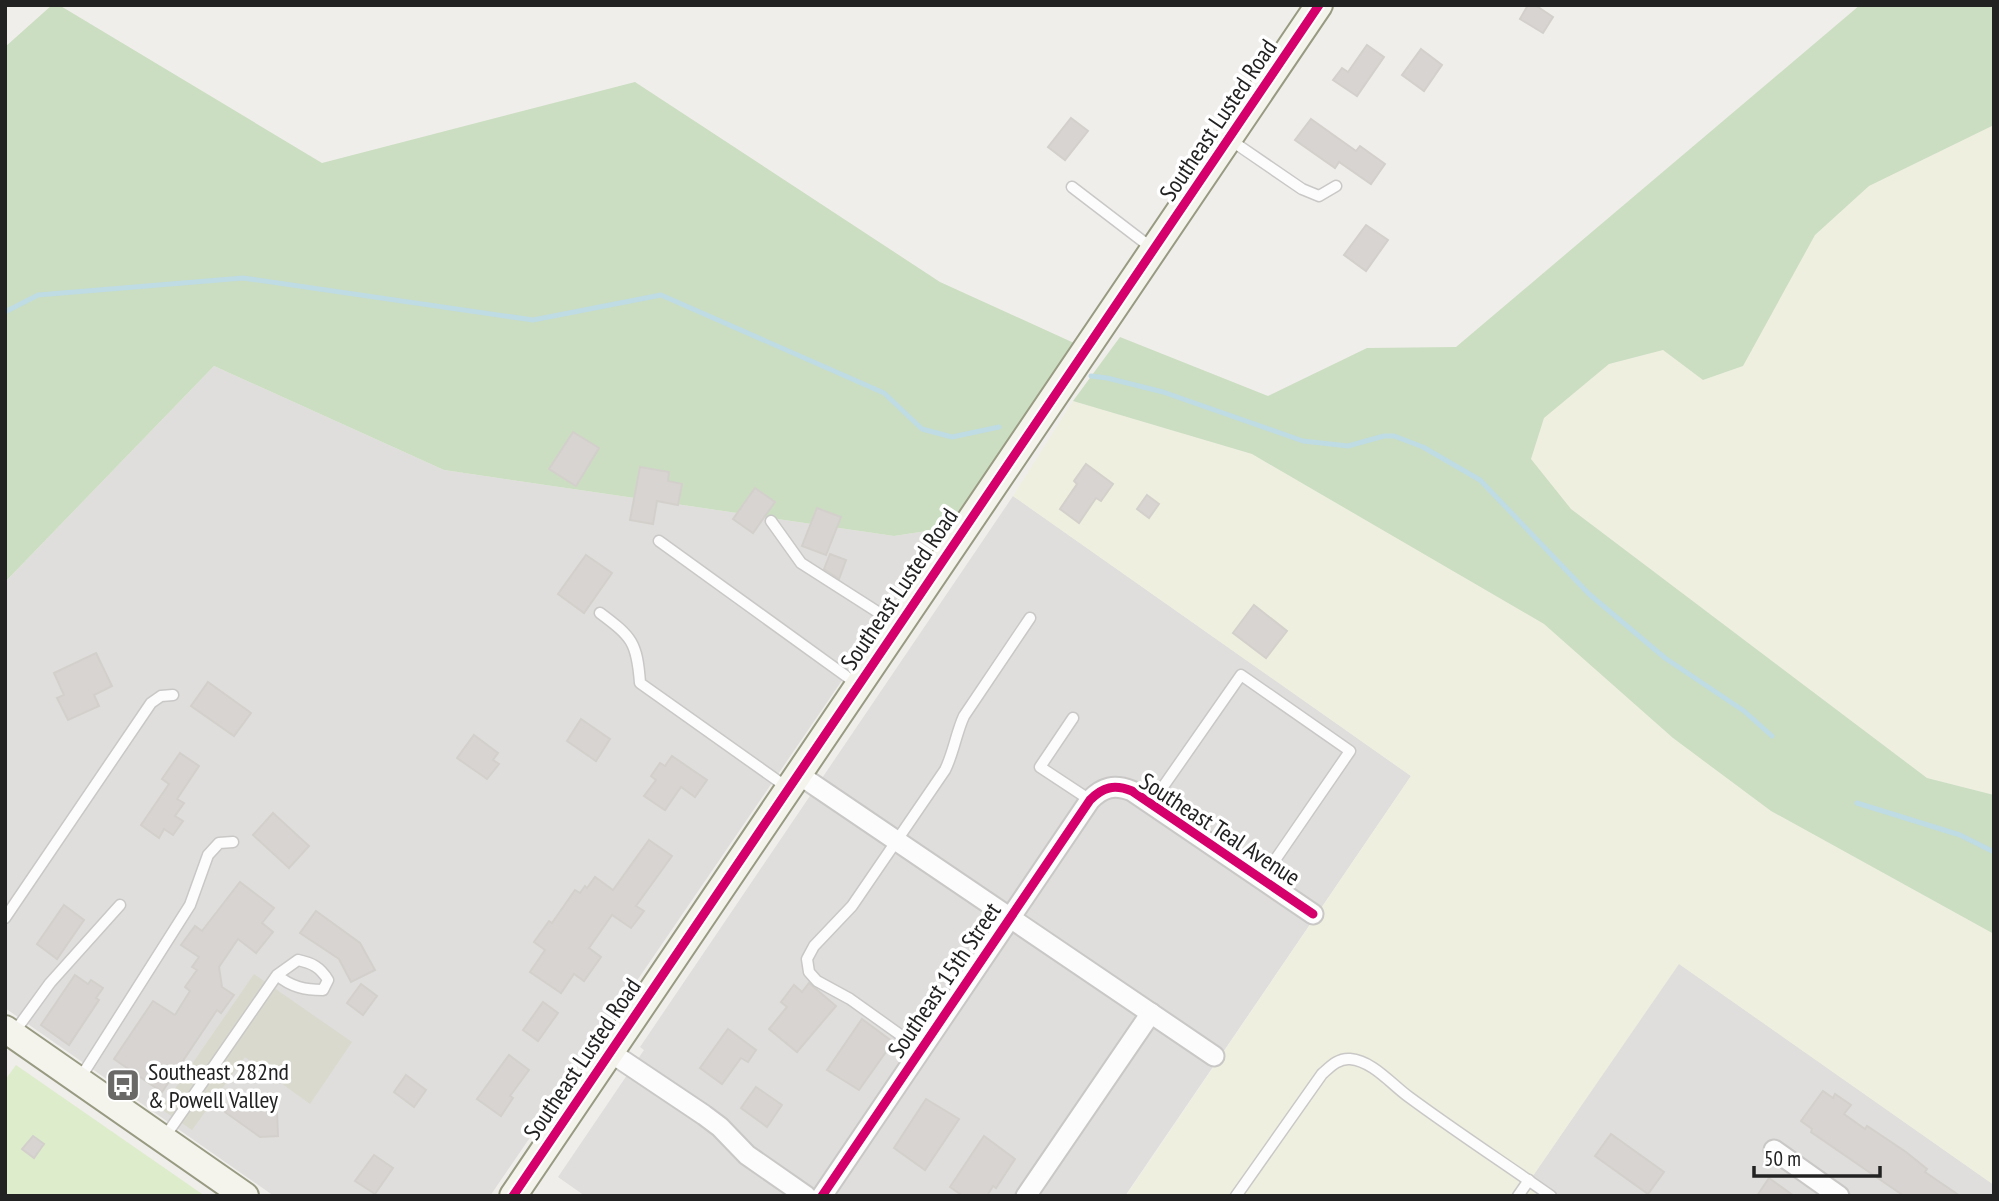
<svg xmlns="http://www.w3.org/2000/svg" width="1999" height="1201" font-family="'PT Sans Narrow',sans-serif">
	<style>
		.residential { fill: #dfdedc }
		.construction { fill: #d9d9cd }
		.farmland { fill: #efefdf }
		.grass { fill: #ddeccb }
		.forest { fill: #cbdec1 }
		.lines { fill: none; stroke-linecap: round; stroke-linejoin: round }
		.stream { stroke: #bfdbe3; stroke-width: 5 }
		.building { fill: #d7d4d2; stroke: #d3d0cc; stroke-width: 2 }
		.lane-casing { stroke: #c9c8c7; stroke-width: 13 }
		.street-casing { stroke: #c9c8c7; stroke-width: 23 }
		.secondary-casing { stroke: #999a82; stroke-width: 30 }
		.lane { stroke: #fdfcfc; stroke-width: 10 }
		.street { stroke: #fdfcfc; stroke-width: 19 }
		.secondary { stroke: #f4f4ed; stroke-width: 26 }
		.cycleway-casing { stroke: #fff; stroke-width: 13 }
		.cycleway { stroke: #d6006c; stroke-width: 9 }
		.labels { text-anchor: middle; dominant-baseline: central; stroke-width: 7; stroke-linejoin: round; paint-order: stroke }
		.street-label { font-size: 24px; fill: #222; stroke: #fff }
		.poi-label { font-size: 24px; fill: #222; stroke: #fff; text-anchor: start }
	</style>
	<rect width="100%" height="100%" fill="#f0eeeb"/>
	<g class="residential">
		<polygon points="214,366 444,470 894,536 946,528 490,1196 274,1196 5,1008 5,582"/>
		<polygon points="1013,496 1411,776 1125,1196 585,1196 558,1177 644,1050 640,1047"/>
		<polygon points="1678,963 1994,1185 1994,1196 1540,1196 1526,1186"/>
	</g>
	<polygon class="construction" points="254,974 352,1042 310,1104 245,1057 192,1130 161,1109"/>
	<g class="farmland">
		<polygon points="1994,125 1994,795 1927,778 1571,509 1531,459 1544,418 1609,364 1663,350 1703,380 1743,366 1815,235 1869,186"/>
		<polygon points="1073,401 1252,454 1544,624 1673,738 1771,811 1994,934 1994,1185 1679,964 1526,1186 1540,1196 1126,1196 1411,776 1013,496"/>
	</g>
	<polygon class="grass" points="16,1065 205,1196 5,1196 5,1080"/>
	<g class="forest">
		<polygon points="52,5 59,5 322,163 635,82 940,282 1074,343 953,525 946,528 894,536 444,470 214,366 5,582 5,47"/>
		<polygon points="1860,5 1994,5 1994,125 1869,186 1815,235 1743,366 1703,380 1663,350 1609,364 1544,418 1531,459 1571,509 1927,778 1994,795 1994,934 1771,811 1673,738 1544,624 1252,454 1073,401 1120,337 1268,396 1367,348 1456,347"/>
	</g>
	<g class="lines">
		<g class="stream">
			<polyline points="5,312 38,295 243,278 533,320 661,295 884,393 922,429 952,437 999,427"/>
			<polyline points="1091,376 1107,378 1163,392 1303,441 1348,446 1384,436 1394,436 1423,447 1480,480 1589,594 1665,658 1744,711 1772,736"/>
			<polyline points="1857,803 1960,835 1994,852"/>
		</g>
	</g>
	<g class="building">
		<polygon points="1528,5 1535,5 1553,17 1543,33 1520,19"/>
		<polygon points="1367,45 1384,57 1357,96 1333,80 1342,68 1348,72"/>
		<polygon points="1421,49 1442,65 1424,91 1402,75"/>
		<polygon points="1071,118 1088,131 1065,160 1048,147"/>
		<polygon points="1311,119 1356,151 1360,146 1385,164 1371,184 1339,162 1335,168 1295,140"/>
		<polygon points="1366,225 1388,240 1366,271 1344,255"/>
		<polygon points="573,432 599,448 576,486 549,469"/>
		<polygon points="1086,464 1113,484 1101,501 1096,498 1079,523 1060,509 1077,484 1074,481"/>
		<polygon points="640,467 669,472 668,481 682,484 678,505 657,501 653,524 630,520"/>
		<polygon points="755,488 775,502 753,533 733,519"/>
		<polygon points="1147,495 1159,504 1149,518 1137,509"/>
		<polygon points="817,508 841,517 826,555 802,546"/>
		<polygon points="830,554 846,560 839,579 824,569"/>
		<polygon points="586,555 612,573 584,613 558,594"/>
		<polygon points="1254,605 1287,631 1266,658 1233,633"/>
		<polygon points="96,653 112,686 94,695 99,706 68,720 57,698 64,695 54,673"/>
		<polygon points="208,682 251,713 234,736 191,706"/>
		<polygon points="581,719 610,739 596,761 567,741"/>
		<polygon points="474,735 498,753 493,760 499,764 487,779 457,758"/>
		<polygon points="180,753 199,766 177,799 184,803 175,816 183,821 173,835 164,829 159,838 141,825 169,784 162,779"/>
		<polygon points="672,756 707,780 695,797 681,787 665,810 644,796 656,780 651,776 660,763 665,766"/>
		<polygon points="273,813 309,846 289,868 253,835"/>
		<polygon points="649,840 672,856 636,906 644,911 631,928 612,915 589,948 601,957 584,981 574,974 561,993 530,972 545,950 534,942 549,921 552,923 575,890 580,893 585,886 587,888 595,877 613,890"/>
		<polygon points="240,882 274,908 262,923 273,932 256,953 238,939 219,967 222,987 234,995 221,1013 217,1010 162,1092 114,1059 153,1001 175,1015 190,991 185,987 197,970 192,967 199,957 181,945 195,926 202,931"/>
		<polygon points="64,905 84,920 57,959 37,944"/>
		<polygon points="316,911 360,943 375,970 351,982 339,959 300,933"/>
		<polygon points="75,975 88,984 91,980 103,988 96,998 99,1000 69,1045 41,1025"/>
		<polygon points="809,983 836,1006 797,1052 769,1029 787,1007 781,1002 794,985 802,992"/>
		<polygon points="361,984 377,996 363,1015 347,1003"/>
		<polygon points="543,1002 558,1013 538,1041 523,1030"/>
		<polygon points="862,1019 893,1042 859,1090 827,1070"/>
		<polygon points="728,1029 756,1050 748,1062 741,1058 722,1084 700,1068"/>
		<polygon points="509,1055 529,1070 510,1096 513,1098 501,1116 477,1099"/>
		<polygon points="406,1075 426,1090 414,1107 394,1092"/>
		<polygon points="756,1087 782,1105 767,1127 741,1108"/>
		<polygon points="1823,1091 1833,1098 1835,1094 1851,1105 1844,1114 1865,1129 1867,1126 1906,1152 1927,1169 1925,1172 1960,1196 1904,1196 1811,1132 1812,1129 1801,1121"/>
		<polygon points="238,1092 265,1111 277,1111 278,1136 260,1137 225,1112"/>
		<polygon points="926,1099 959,1119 925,1170 894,1148"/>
		<polygon points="1611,1134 1664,1172 1648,1194 1595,1156"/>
		<polygon points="33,1136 44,1144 34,1158 22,1149"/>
		<polygon points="984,1136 1015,1159 996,1188 993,1186 987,1196 963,1196 950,1187"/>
		<polygon points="374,1155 393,1168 375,1194 355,1181"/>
		<polygon points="1769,1178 1794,1196 1757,1196"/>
	</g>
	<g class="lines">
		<g class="lane-casing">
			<g id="lane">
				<polyline points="1229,139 1302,189 1319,196 1336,186"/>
				<polyline points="1072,187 1153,249"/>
				<polyline points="771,521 801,563 898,625"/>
				<polyline points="659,541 857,684"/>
				<path d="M 600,613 C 632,637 637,642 640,683 L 788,788"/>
				<polyline points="1073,718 1040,767 1090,800"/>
				<polyline points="1151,804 1241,675 1350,751 1262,879"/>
				<polyline points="5,918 151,703 161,696 173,695"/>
				<polyline points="13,1034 50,983 120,905"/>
				<path d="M 920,1049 L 850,999 L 817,981 L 809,972 L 807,959 L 814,946 L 852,906 L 945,770 C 954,752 956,733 964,716 L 1030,618"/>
				<polyline points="79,1080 190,905 208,855 219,843 233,842"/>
				<path d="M 164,1138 L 277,975 L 298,960 C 312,963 320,967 328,980 L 323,990 C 305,990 291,987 277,975"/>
				<path d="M 1236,1196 L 1322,1074 C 1330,1067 1338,1058 1350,1059 C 1373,1061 1391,1084 1409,1097 C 1455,1131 1504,1163 1551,1196"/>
				<polyline points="1518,1196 1529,1180"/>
			</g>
		</g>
		<g class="street-casing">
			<g id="street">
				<polyline points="798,774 1214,1056"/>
				<polyline points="610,1052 704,1115 720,1127 747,1155 806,1196"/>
				<polyline points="1774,1150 1839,1196"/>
				<path d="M 822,1196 L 1090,800 C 1103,787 1114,784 1132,791 L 1313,914"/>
				<polyline points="1026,1196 1151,1013"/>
			</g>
		</g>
		<g class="secondary-casing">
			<g id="secondary">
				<polyline points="5,1029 245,1196"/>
				<polyline points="513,1196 1319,5"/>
			</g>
		</g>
		<use href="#lane" class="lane"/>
		<use href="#street" class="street"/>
		<use href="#secondary" class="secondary"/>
		<g class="cycleway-casing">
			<g id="cycleway">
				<polyline points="513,1196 1319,5"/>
				<path d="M 822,1196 L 1090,800 C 1103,787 1114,784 1132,791 L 1313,914"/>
			</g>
		</g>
		<use href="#cycleway" class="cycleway"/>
	</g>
	<defs>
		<g id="bus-square" transform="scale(1.75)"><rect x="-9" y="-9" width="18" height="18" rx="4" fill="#6a6968" stroke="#fff"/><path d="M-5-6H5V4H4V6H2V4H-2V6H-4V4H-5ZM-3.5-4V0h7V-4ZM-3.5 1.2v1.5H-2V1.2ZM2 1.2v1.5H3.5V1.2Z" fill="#fff"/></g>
	</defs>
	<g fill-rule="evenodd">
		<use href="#bus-square" x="123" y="1085"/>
	</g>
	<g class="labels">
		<g class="street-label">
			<text transform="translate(1218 120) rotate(-56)">Southeast Lusted Road</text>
			<text transform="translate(899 589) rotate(-56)">Southeast Lusted Road</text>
			<text transform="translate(1220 829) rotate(33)">Southeast Teal Avenue</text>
			<text transform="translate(944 980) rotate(-56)">Southeast 15th Street</text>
			<text transform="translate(582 1059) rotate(-56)">Southeast Lusted Road</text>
		</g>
		<g class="poi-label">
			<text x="148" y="1071">Southeast 282nd<tspan x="148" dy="28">&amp; Powell Valley</tspan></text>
		</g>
	</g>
	<rect width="1999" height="1201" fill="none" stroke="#222222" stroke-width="14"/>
	<path d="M1754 1166v10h126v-10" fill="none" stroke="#222222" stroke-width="3.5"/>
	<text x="1764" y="1166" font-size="21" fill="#222222" stroke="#ffffff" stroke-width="5" paint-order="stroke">50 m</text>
</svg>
